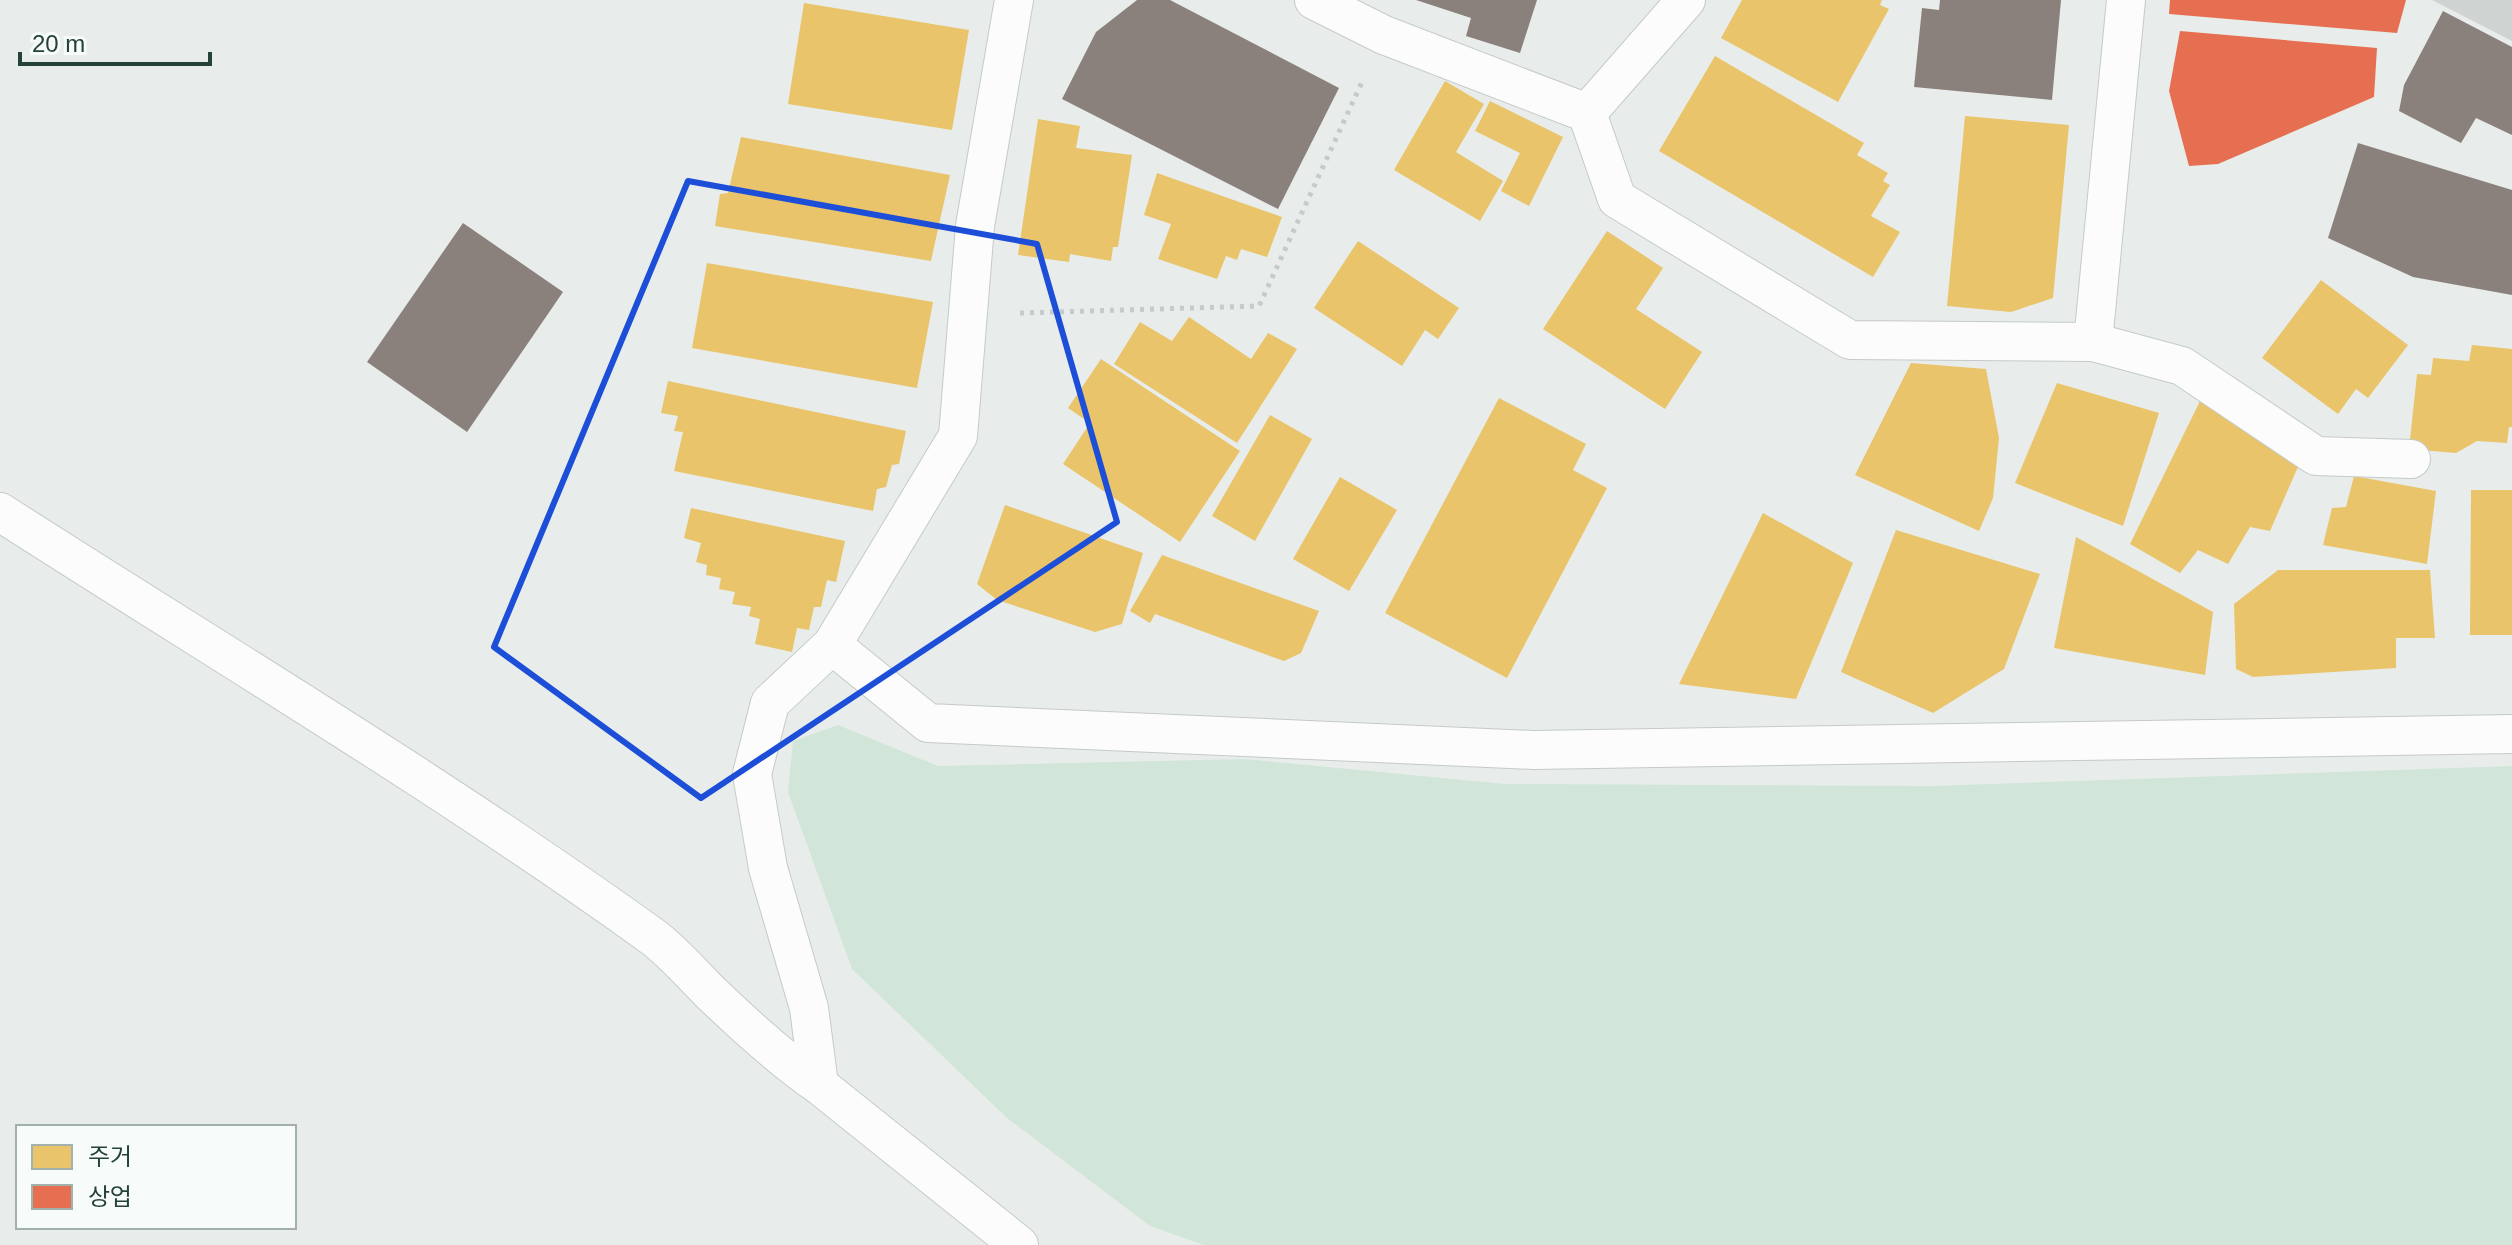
<svg xmlns="http://www.w3.org/2000/svg" width="2512" height="1245" font-family="Arial,'Noto Sans KR',sans-serif">
	<style>
		.green { fill: #d1e6d8 }
		.homes { fill: #e9c46a }
		.shops { fill: #e76f51 }
		.industry { fill: #8a817c }
		.building { fill: #cfd4d2 }
		.lines { fill: none; stroke-linecap: round; stroke-linejoin: round }
		.lane-casing { stroke: #c5cac8; stroke-width: 40 }
		.path { stroke: #c3ccca; stroke-width: 5; stroke-dasharray: 4 6; stroke-linecap: butt }
		.lane { stroke: #fcfcfc; stroke-width: 38 }
		.marked { fill: none; stroke: #1d4ed8; stroke-width: 6; stroke-linejoin: round }
	</style>
	<rect width="100%" height="100%" fill="#e8edeb"/>
	<polygon class="green" points="838,725 938,766 1244,759 1505,784 1932,786 2512,766 2512,1245 1204,1245 1150,1226 1007,1118 852,969 788,792 793,741"/>
	<g class="homes">
		<polygon points="1742,0 1882,0 1880,5 1889,9 1838,102 1721,38"/>
		<polygon points="804,3 969,30 952,130 788,104"/>
		<polygon points="1715,56 1864,143 1857,155 1888,173 1883,181 1890,185 1871,216 1900,232 1873,277 1659,151"/>
		<polygon points="1445,81 1484,104 1456,152 1503,181 1480,221 1394,170"/>
		<polygon points="1490,101 1563,137 1529,206 1501,191 1520,153 1475,131"/>
		<polygon points="1965,116 2069,125 2053,298 2011,312 1947,306"/>
		<polygon points="1038,119 1080,126 1076,148 1132,155 1118,247 1113,247 1111,261 1070,254 1069,262 1018,255"/>
		<polygon points="741,137 950,175 931,261 715,226 720,194 728,193"/>
		<polygon points="1157,173 1282,217 1267,257 1241,249 1237,260 1226,256 1217,279 1158,259 1171,224 1144,215"/>
		<polygon points="1607,231 1663,268 1636,309 1702,352 1665,409 1543,329"/>
		<polygon points="1358,241 1459,308 1438,339 1425,330 1402,366 1314,308"/>
		<polygon points="707,263 933,302 917,388 692,348"/>
		<polygon points="2321,280 2408,345 2368,398 2356,389 2338,414 2262,358"/>
		<polygon points="1189,317 1251,359 1268,333 1297,349 1237,443 1114,364 1140,322 1172,341"/>
		<polygon points="2472,345 2512,349 2512,427 2509,427 2507,443 2477,441 2456,453 2409,449 2417,374 2431,375 2433,358 2469,361"/>
		<polygon points="1101,359 1240,451 1180,542 1063,464 1090,423 1068,408"/>
		<polygon points="1911,363 1986,369 1999,438 1993,498 1979,531 1855,475"/>
		<polygon points="668,381 906,431 899,464 892,465 886,487 877,489 873,511 674,471 683,432 674,431 678,416 661,413"/>
		<polygon points="2057,383 2159,413 2123,526 2015,483"/>
		<polygon points="1499,398 1586,444 1573,470 1607,488 1507,678 1385,613"/>
		<polygon points="2200,401 2301,460 2270,531 2250,527 2228,564 2198,550 2180,573 2130,544"/>
		<polygon points="1270,415 1312,439 1255,541 1212,516"/>
		<polygon points="2354,476 2436,491 2427,564 2323,545 2332,508 2346,507"/>
		<polygon points="1340,477 1397,510 1349,591 1293,559"/>
		<polygon points="2471,490 2512,490 2512,635 2470,635"/>
		<polygon points="1005,505 1143,553 1122,624 1095,632 997,600 977,584"/>
		<polygon points="691,508 845,541 836,582 827,580 821,607 814,607 809,630 797,628 792,652 755,644 760,619 749,616 751,607 732,604 735,592 719,589 721,578 706,575 707,565 696,562 701,543 684,538"/>
		<polygon points="1763,513 1853,563 1796,699 1679,684"/>
		<polygon points="1896,530 2040,574 2004,669 1933,713 1841,672"/>
		<polygon points="2076,537 2213,612 2205,675 2054,648"/>
		<polygon points="1162,555 1319,611 1301,653 1284,661 1155,614 1150,623 1130,611"/>
		<polygon points="2278,570 2430,570 2435,638 2396,638 2396,668 2253,677 2236,669 2234,604"/>
	</g>
	<g class="shops">
		<polygon points="2170,0 2406,0 2397,33 2169,14"/>
		<polygon points="2180,31 2377,48 2374,97 2218,164 2189,166 2169,91"/>
	</g>
	<g class="industry">
		<polygon points="1137,0 1170,0 1339,88 1278,209 1062,99 1096,32"/>
		<polygon points="1416,0 1537,0 1520,53 1466,36 1471,18"/>
		<polygon points="1940,0 2061,0 2052,100 1914,87 1922,8 1939,10"/>
		<polygon points="2443,11 2512,47 2512,135 2476,118 2461,143 2399,111 2404,85"/>
		<polygon points="2358,143 2512,190 2512,295 2413,277 2328,238"/>
		<polygon points="463,223 563,292 467,432 367,362"/>
	</g>
	<polygon class="building" points="2432,0 2512,0 2512,41"/>
	<g class="lines">
		<g class="lane-casing">
			<g id="lane">
				<polyline points="1314,0 1384,35 1587,113 1686,0"/>
				<polyline points="1587,113 1617,199 1850,340 2093,342 2126,0"/>
				<polyline points="2093,342 2182,366 2316,456 2411,459"/>
				<path d="M 0,512 C 218,652 442,785 653,937 C 673,952 691,973 709,991 C 744,1025 779,1057 819,1085 L 809,1008 L 768,868 L 752,774 L 770,703 L 832,645 L 958,436 L 975,226 L 1014,0"/>
				<polyline points="832,645 928,723 1533,750 2512,734"/>
				<polyline points="819,1085 1019,1245"/>
			</g>
		</g>
		<polyline class="path" points="1020,313 1259,306 1362,82"/>
		<use href="#lane" class="lane"/>
	</g>
	<path class="marked" d="M 688,181 L 1037,244 L 1117,522 L 701,798 L 494,647 Z"/>
	<rect x="16" y="1125" width="280" height="104" fill="#f7fbf9" stroke="#a3b1ad" stroke-width="2"/>
	<rect x="32" y="1145" width="40" height="24" fill="#e9c46a" stroke="#a3b1ad" stroke-width="2"/>
	<text x="88" y="1165" font-size="24" fill="#24423a">주거</text>
	<rect x="32" y="1185" width="40" height="24" fill="#e76f51" stroke="#a3b1ad" stroke-width="2"/>
	<text x="88" y="1205" font-size="24" fill="#24423a">상업</text>
	<path d="M20 52v12h190v-12" fill="none" stroke="#24423a" stroke-width="4"/>
	<text x="32" y="52" font-size="24" fill="#24423a" stroke="#f7fbf9" stroke-width="6" paint-order="stroke">20 m</text>
</svg>
